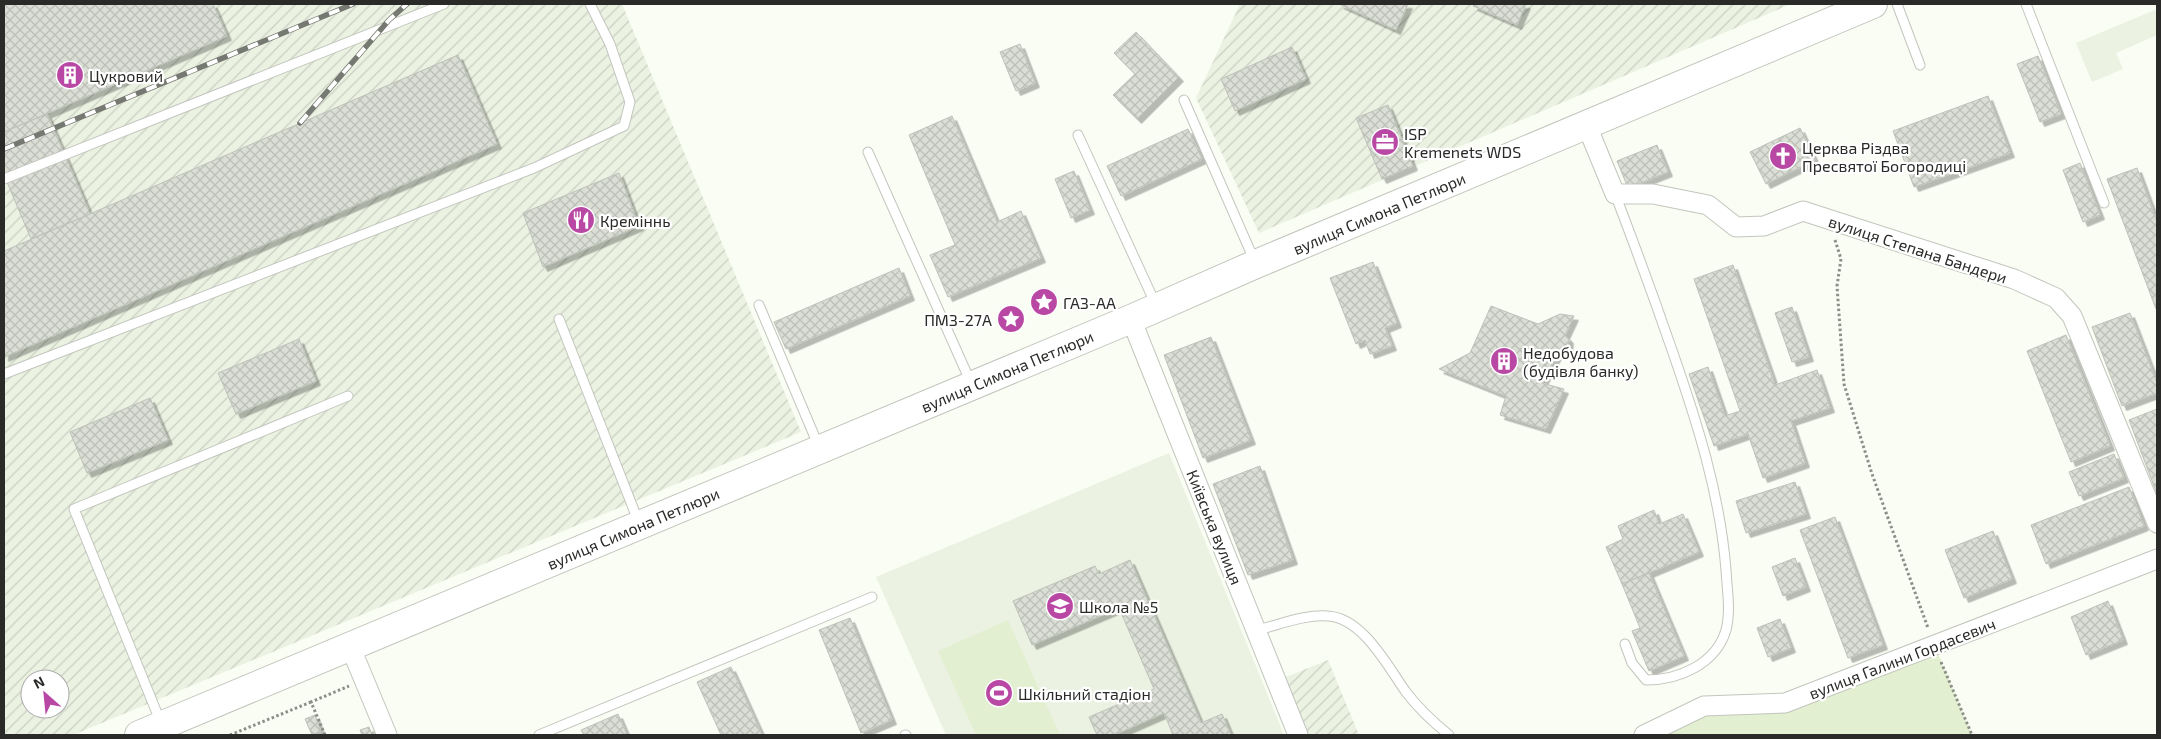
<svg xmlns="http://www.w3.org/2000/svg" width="2161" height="739" font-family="'Exo 2',sans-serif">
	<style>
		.built { fill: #ebf2e2 }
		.industrial { fill: url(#industrial-furrows); fill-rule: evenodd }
		.green { fill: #e3efd1 }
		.building { fill: url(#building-cross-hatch); stroke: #bec1b9; filter: url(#shadow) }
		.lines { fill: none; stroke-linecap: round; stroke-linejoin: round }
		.service-casing { stroke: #c2c6bd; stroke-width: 11 }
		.minor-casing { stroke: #c2c6bd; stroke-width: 21 }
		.trunk-casing { stroke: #c2c6bd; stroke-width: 30 }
		.path { stroke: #8c8f88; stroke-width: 3; stroke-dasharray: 2.5 2.5; stroke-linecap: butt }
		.service { stroke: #fff; stroke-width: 9 }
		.minor { stroke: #fff; stroke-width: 19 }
		.trunk { stroke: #fff; stroke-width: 28 }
		.rail-casing { stroke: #767872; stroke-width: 5.5 }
		.rail { stroke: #fff; stroke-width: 4; stroke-dasharray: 11; stroke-linecap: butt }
		.labels { text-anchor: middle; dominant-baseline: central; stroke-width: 4.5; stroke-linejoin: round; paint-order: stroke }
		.poi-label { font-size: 16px; fill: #2a2b28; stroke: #fff; text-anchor: start }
		.street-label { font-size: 16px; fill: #2a2b28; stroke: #fff }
	</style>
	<defs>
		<pattern id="industrial-furrows" width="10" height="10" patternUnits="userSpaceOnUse" patternTransform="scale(1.25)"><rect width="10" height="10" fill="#ebf2e2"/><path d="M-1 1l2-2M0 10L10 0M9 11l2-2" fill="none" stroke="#cad0c2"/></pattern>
		<pattern id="building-cross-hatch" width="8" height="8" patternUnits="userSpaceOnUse" patternTransform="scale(1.25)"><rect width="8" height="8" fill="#daded5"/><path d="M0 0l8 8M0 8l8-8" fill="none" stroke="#bbbfb7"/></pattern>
		<filter id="shadow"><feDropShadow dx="4.5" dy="4.5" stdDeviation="0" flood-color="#0004"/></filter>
	</defs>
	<rect width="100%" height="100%" fill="#f9fdf3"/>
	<g class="built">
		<polygon points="2157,9 2157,35 2116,53 2123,69 2092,82 2076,43"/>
		<polygon points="1169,453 1284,735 946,735 876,577"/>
	</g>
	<g class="industrial">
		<path d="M 4,4 L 622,4 L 801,432 L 73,735 L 4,735 ZM 30,679 L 60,679 L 60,709 L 30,709 Z"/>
		<polygon points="1240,4 1791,4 1259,233 1196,98"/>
		<polygon points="1328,660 1359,735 1299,735 1276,681"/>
	</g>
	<g class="green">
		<polygon points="1008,620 1060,735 976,735 938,651"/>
		<polygon points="1935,646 1972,735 1644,735 1704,706 1785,703"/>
	</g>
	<g class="building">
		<polygon points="6,4 213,4 227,36 4,132 4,5"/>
		<polygon points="1339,4 1408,4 1396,30"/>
		<polygon points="1475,4 1526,4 1517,25 1473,6"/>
		<polygon points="1136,32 1179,77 1137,119 1113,95 1135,74 1114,53"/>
		<polygon points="1020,44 1035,83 1016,91 1000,52"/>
		<polygon points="1292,47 1306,79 1235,111 1221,79"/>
		<polygon points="458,55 497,144 4,357 4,251"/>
		<polygon points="2038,56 2061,114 2040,122 2017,64"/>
		<polygon points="1988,96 2010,153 1914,187 1893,131"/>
		<polygon points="1388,105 1413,166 1382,179 1356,118"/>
		<polygon points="47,114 90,214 31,239 4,175 4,132"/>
		<polygon points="952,116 997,222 1021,211 1041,258 948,297 930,255 955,245 909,135"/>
		<polygon points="1800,128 1815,160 1766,184 1750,152"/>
		<polygon points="1188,129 1202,159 1121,196 1107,166"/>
		<polygon points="1657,145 1668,172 1628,188 1617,161"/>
		<polygon points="2080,163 2100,215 2083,222 2063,170"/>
		<polygon points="2137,168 2157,222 2156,309 2107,179"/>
		<polygon points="1074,171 1090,210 1071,218 1055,179"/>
		<polygon points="619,173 639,226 543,267 523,213"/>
		<polygon points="1373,262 1397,323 1385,328 1392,346 1370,354 1365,340 1356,344 1330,278"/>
		<polygon points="1733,265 1775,385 1817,370 1830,408 1791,421 1805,463 1763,478 1748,434 1714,446 1689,374 1708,367 1725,416 1740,411 1694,279"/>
		<polygon points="899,268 910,296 786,349 774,322"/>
		<polygon points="1491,306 1538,324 1560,314 1574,316 1565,335 1569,339 1568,348 1561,347 1542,383 1564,389 1546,429 1500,415 1506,396 1439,369 1470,353"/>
		<polygon points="1792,307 1809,357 1792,362 1775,313"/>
		<polygon points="2130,313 2157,383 2157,393 2122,406 2092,327"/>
		<polygon points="2066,335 2110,446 2071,462 2027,351"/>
		<polygon points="1211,337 1251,440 1203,458 1164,355"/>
		<polygon points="299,339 316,381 236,414 218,373"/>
		<polygon points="150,398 168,440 87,473 70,432"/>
		<polygon points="2157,409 2157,494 2129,420"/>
		<polygon points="2114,454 2124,478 2079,496 2069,472"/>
		<polygon points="1260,466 1293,560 1248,575 1213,484"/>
		<polygon points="1795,482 1806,514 1746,533 1736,501"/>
		<polygon points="2129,487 2144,526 2046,564 2031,525"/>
		<polygon points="1654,510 1659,524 1683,514 1699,552 1622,584 1606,547 1623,539 1618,526"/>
		<polygon points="1835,517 1883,645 1848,658 1800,530"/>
		<polygon points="1993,531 2012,579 1964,598 1945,550"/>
		<polygon points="1795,558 1806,587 1783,596 1772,567"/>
		<polygon points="1130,560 1201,723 1222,714 1231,735 1173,735 1164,713 1114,735 1097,735 1089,717 1154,689 1119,608 1032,645 1013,601 1095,566 1099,574"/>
		<polygon points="1649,573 1684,656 1649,671 1632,631 1640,628 1622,584"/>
		<polygon points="2108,601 2123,640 2086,655 2071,617"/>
		<polygon points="850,618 892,720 861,733 819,630"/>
		<polygon points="1780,619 1791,648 1768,657 1757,628"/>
		<polygon points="731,667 762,735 721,735 697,682"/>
		<polygon points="618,714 627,735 584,735 581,730"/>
		<polygon points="315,715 321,732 312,735 305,719"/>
		<polygon points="369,727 372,735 362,735 360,730"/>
	</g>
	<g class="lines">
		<g class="service-casing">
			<g id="service">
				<polyline points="1897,4 1920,65"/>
				<polyline points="2026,4 2104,203"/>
				<polyline points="1184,100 1255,262"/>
				<polyline points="1078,135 1156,305"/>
				<polyline points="868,152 971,383"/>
				<polyline points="4,179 444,4"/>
				<path d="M 1615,194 C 1635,246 1654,298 1672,350 C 1697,422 1720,494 1726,570 C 1727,589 1731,611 1726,630 C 1716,664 1679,680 1646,680 L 1632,663 L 1625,644"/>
				<polyline points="759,305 819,447"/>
				<polyline points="559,319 639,523"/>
				<polyline points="4,374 534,168 624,126 630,102 610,44 590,4"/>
				<path d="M 1257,630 C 1279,625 1305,614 1328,616 C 1363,618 1388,667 1406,692 C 1418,708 1433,722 1449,735"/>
				<polyline points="161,723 74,509 348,396"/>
				<polyline points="539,735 872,597"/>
				<polyline points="905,735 906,735"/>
			</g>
		</g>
		<g class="minor-casing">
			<g id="minor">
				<polyline points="1587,126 1615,194 1653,194 1708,205 1736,227 1764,226 1803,211 2014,279 2056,298 2072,316 2157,523"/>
				<polyline points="1131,319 1298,735"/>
				<polyline points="350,646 387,735"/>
				<polyline points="1644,735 1704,706 1785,703 2157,559"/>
			</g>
		</g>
		<g class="trunk-casing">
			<polyline id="trunk" points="139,735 1131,319 1256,264 1873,4"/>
		</g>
		<g class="path">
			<polyline points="1835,240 1841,259 1837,286 1844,384 1872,474 1928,628"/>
			<polyline points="1941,662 1972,735"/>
			<polyline points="230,735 311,702"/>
			<polyline points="325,735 311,702 349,686"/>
		</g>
		<use href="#service" class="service"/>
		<use href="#minor" class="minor"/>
		<use href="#trunk" class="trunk"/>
		<g class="rail-casing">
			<g id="rail">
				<polyline points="300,123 389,20 407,4"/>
				<polyline points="4,149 353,4"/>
			</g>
		</g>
		<use href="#rail" class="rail"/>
	</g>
	<defs>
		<g id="building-disc" transform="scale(1.4375)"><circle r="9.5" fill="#b948a4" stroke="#fff"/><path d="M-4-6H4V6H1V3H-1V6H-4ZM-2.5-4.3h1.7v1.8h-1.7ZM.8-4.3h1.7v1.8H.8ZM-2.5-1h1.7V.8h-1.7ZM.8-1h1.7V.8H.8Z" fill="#fff"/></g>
		<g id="office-disc" transform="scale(1.4375)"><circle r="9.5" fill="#b948a4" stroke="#fff"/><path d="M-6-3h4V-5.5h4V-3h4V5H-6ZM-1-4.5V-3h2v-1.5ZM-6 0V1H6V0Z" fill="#fff"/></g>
		<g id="church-disc" transform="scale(1.4375)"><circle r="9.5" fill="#b948a4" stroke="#fff"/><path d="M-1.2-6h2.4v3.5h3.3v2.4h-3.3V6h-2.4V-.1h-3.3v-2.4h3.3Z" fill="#fff"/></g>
		<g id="restaurant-disc" transform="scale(1.4375)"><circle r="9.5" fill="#b948a4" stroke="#fff"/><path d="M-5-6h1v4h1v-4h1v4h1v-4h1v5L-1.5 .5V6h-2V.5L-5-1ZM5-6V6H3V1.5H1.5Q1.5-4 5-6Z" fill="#fff"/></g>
		<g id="sight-disc" transform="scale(1.4375)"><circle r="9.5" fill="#b948a4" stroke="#fff"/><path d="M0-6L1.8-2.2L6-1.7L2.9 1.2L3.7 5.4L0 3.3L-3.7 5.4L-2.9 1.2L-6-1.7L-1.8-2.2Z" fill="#fff"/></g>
		<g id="school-disc" transform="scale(1.4375)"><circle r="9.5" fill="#b948a4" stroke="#fff"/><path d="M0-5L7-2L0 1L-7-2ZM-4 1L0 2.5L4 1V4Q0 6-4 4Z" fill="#fff"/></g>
		<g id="stadium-disc" transform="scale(1.4375)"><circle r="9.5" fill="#b948a4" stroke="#fff"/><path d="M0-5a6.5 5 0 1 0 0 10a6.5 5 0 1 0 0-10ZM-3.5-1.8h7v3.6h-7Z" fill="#fff"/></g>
	</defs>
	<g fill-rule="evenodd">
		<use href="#building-disc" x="70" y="75"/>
		<use href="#office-disc" x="1385" y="142"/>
		<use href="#church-disc" x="1783" y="156"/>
		<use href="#restaurant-disc" x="581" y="220"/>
		<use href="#sight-disc" x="1044" y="302"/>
		<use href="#sight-disc" x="1011" y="319"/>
		<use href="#building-disc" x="1504" y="361"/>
		<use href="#school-disc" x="1060" y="606"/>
		<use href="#stadium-disc" x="999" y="693"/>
	</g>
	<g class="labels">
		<g class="poi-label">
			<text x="89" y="75">Цукровий</text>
			<text x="1404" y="133">ISP<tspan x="1404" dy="18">Kremenets WDS</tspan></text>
			<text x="1802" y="147">Церква Різдва<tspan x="1802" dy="18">Пресвятої Богородиці</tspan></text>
			<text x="600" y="220">Креміннь</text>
			<text x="1063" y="302">ГАЗ-АА</text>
			<text x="992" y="319" text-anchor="end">ПМЗ-27А</text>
			<text x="1523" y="352">Недобудова<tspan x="1523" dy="18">(будівля банку)</tspan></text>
			<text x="1079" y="606">Школа №5</text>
			<text x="1018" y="693">Шкільний стадіон</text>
		</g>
		<g class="street-label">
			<text transform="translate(1379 213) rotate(-23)">вулиця Симона Петлюри</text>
			<text transform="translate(1918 249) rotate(18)">вулиця Степана Бандери</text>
			<text transform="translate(1007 371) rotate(-23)">вулиця Симона Петлюри</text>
			<text transform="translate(1215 527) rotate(68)">Київська вулиця</text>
			<text transform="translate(633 528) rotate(-23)">вулиця Симона Петлюри</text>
			<text transform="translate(1902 658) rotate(-21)">вулиця Галини Гордасевич</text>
		</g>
	</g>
	<rect width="2161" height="739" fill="none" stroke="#2a2b28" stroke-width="10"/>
	<g transform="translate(45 694) rotate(333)"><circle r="24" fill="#ffffff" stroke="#aaaaa9"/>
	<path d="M0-4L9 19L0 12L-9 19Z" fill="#b948a4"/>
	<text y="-8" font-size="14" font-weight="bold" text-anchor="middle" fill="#2a2b28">N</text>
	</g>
</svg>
